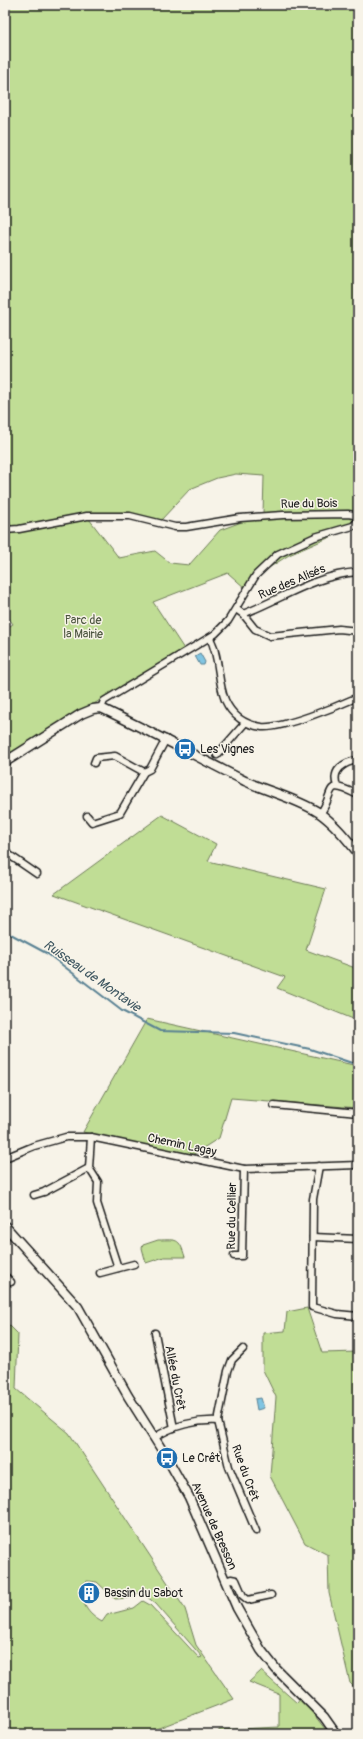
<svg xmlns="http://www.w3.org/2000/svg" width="363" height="1739" font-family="Pangolin,sans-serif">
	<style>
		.green { fill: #c0dd95; stroke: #6e7c58; fill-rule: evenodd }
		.water { fill: #81c5e2; stroke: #598193 }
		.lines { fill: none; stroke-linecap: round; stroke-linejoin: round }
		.stream { stroke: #598193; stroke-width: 2 }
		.street-casing { stroke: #1c1c1c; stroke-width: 9 }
		.secondary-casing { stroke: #1c1c1c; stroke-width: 11 }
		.street { stroke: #f7f3e8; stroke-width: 6 }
		.secondary { stroke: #f7f3e8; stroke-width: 8 }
		.labels { text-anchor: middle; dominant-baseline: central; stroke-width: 3; stroke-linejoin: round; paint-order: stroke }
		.street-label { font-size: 12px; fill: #1c1c1c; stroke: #f7f3e8 }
		.park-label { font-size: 12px; fill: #4d5640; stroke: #f7f3e8 }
		.poi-label { font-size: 12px; fill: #1c1c1c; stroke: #f7f3e8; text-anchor: start }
		.water-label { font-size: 13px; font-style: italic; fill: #3f5761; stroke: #f7f3e8 }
	</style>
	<rect width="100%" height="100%" fill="#f7f3e8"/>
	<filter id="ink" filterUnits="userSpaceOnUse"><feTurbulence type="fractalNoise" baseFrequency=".025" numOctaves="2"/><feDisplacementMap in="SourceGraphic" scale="8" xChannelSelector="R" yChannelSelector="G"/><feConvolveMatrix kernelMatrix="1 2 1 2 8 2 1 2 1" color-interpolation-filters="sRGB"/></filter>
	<g filter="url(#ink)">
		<g class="green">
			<path d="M 5,5 L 358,5 L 358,525 L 289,555 L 267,569 L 245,588 L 228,573 L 153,602 L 184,649 L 5,758 L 5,629 L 13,624 L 5,613 L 5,533 L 12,533 L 5,498 ZM 236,474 L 264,476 L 263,514 L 220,530 L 189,565 L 170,563 L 155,551 L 119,558 L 89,519 L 131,513 L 161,520 L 190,489 L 217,478 Z"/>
			<polygon points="162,815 216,844 208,861 326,889 306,950 358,969 358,1021 277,988 285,977 54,894"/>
			<polygon points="147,1019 358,1066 358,1108 231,1098 219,1138 192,1155 83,1132"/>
			<path d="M 158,1240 C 177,1240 179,1237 185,1257 L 164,1257 L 146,1263 L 142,1248 L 143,1245 Z"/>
			<polygon points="307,1308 322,1353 358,1352 358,1691 350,1683 329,1593 328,1555 305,1543 270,1476 276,1397 263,1370 263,1333 285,1331 287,1312"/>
			<path d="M 5,1321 L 18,1334 L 16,1389 L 69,1433 L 185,1609 L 196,1645 L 234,1699 L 156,1729 L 155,1734 L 5,1734 ZM 87,1581 L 97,1582 L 115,1599 L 129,1598 L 141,1592 L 156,1604 L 202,1657 L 199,1658 L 150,1605 L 143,1601 L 134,1608 L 107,1615 L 102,1622 C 86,1613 82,1603 80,1586 Z"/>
			<polygon points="261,1671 297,1703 301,1698 329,1734 219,1734 219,1730 279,1727 279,1694 249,1682"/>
		</g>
		<g class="water">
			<polygon points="200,653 205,662 204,665 200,665 195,656"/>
			<polygon points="261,1398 264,1408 257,1410 255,1399"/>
		</g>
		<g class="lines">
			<polyline class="stream" points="5,931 48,954 122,1011 160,1031 234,1033 310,1049 358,1065"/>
			<g class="street-casing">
				<g id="street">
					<polyline points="5,530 19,529 87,516 130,516 175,527 186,527 240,518 283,515 348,514 354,515 357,518 357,522 353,526 315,537 278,554 256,575 228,621 215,634 104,701 101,708"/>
					<path d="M 236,609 L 243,614 C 282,599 315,575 358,572"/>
					<polyline points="243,614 255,629 270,636 339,629 358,631"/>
					<path d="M 210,638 C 220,657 217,680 225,700 C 232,716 246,725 262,727 C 282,729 338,706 358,697"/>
					<polyline points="217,755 245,723"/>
					<polyline points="94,763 96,758 115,756 144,772"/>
					<path d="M 337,786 C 331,770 344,762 358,760"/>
					<path d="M 320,814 C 336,793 322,777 358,795"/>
					<polyline points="87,816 92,822 120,813 144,772 150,769 166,739"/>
					<polyline points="5,852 37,874"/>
					<polyline points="274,1105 358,1113"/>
					<polyline points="91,1137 89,1168 98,1182 97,1203 118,1268"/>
					<polyline points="5,1158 34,1146 66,1137 91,1137 244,1169 358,1165"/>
					<polyline points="319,1166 313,1199 312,1307 337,1314 358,1316"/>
					<polyline points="34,1195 44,1192 89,1168"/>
					<polyline points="313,1237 358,1239"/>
					<polyline points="234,1256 242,1256 244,1169"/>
					<polyline points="100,1273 134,1264"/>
					<polyline points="5,1276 11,1282"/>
					<polyline points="155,1333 174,1428"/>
					<polyline points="218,1421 229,1467 256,1531"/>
					<path d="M 154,1438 C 173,1425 197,1420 218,1421 L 228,1371 L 232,1360 L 243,1349"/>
					<polyline points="225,1581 231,1579 236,1580 243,1596 248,1600 271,1595"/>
				</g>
			</g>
			<g class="secondary-casing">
				<g id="secondary">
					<path d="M 5,762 L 81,714 L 93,709 L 101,708 C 150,731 197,757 245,781 C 269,792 295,798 318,812 C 334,823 346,838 358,853"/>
					<polyline points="5,1226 78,1307 128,1396 167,1458 189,1497 237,1608 261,1650 276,1669 324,1717 336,1734"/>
				</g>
			</g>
			<use href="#street" class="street"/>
			<use href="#secondary" class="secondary"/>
		</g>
	</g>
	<defs>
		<g id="bus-disc" transform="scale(1.15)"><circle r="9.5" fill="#1f6fb2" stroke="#f7f3e8"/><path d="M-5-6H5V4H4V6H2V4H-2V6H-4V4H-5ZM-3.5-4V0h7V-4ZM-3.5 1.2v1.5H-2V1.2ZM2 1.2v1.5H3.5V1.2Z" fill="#fff"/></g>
		<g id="building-disc" transform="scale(1.15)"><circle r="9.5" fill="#1f6fb2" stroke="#f7f3e8"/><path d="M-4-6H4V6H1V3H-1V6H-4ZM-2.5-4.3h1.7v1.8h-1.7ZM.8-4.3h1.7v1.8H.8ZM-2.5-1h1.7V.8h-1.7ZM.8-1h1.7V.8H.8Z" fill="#fff"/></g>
	</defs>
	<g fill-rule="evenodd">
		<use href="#bus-disc" x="185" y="749"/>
		<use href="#bus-disc" x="167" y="1458"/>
		<use href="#building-disc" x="89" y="1593"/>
	</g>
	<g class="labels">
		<g class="street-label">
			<text transform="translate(309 504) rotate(-1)">Rue du Bois</text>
			<text transform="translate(292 582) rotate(-23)">Rue des Alisés</text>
			<text transform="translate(182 1145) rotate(12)">Chemin Lagay</text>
			<text transform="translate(232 1216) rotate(-89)">Rue du Cellier</text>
			<text transform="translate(175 1378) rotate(79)">Allée du Crêt</text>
			<text transform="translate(245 1473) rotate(70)">Rue du Crêt</text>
			<text transform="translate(214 1526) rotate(66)">Avenue de Bresson</text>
		</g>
		<g class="park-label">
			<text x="83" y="620">Parc de<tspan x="83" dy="14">la Mairie</tspan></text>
		</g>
		<g class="poi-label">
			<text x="200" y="749">Les Vignes</text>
			<text x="182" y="1458">Le Crêt</text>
			<text x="104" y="1593">Bassin du Sabot</text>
		</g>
		<g class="water-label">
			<text transform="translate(92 976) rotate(35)">Ruisseau de Montavie</text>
		</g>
	</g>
	<rect width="363" height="1739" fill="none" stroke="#f7f3e8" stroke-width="20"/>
	<rect x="10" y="10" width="343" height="1719" fill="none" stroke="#1c1c1c" stroke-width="1.5" filter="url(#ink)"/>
</svg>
